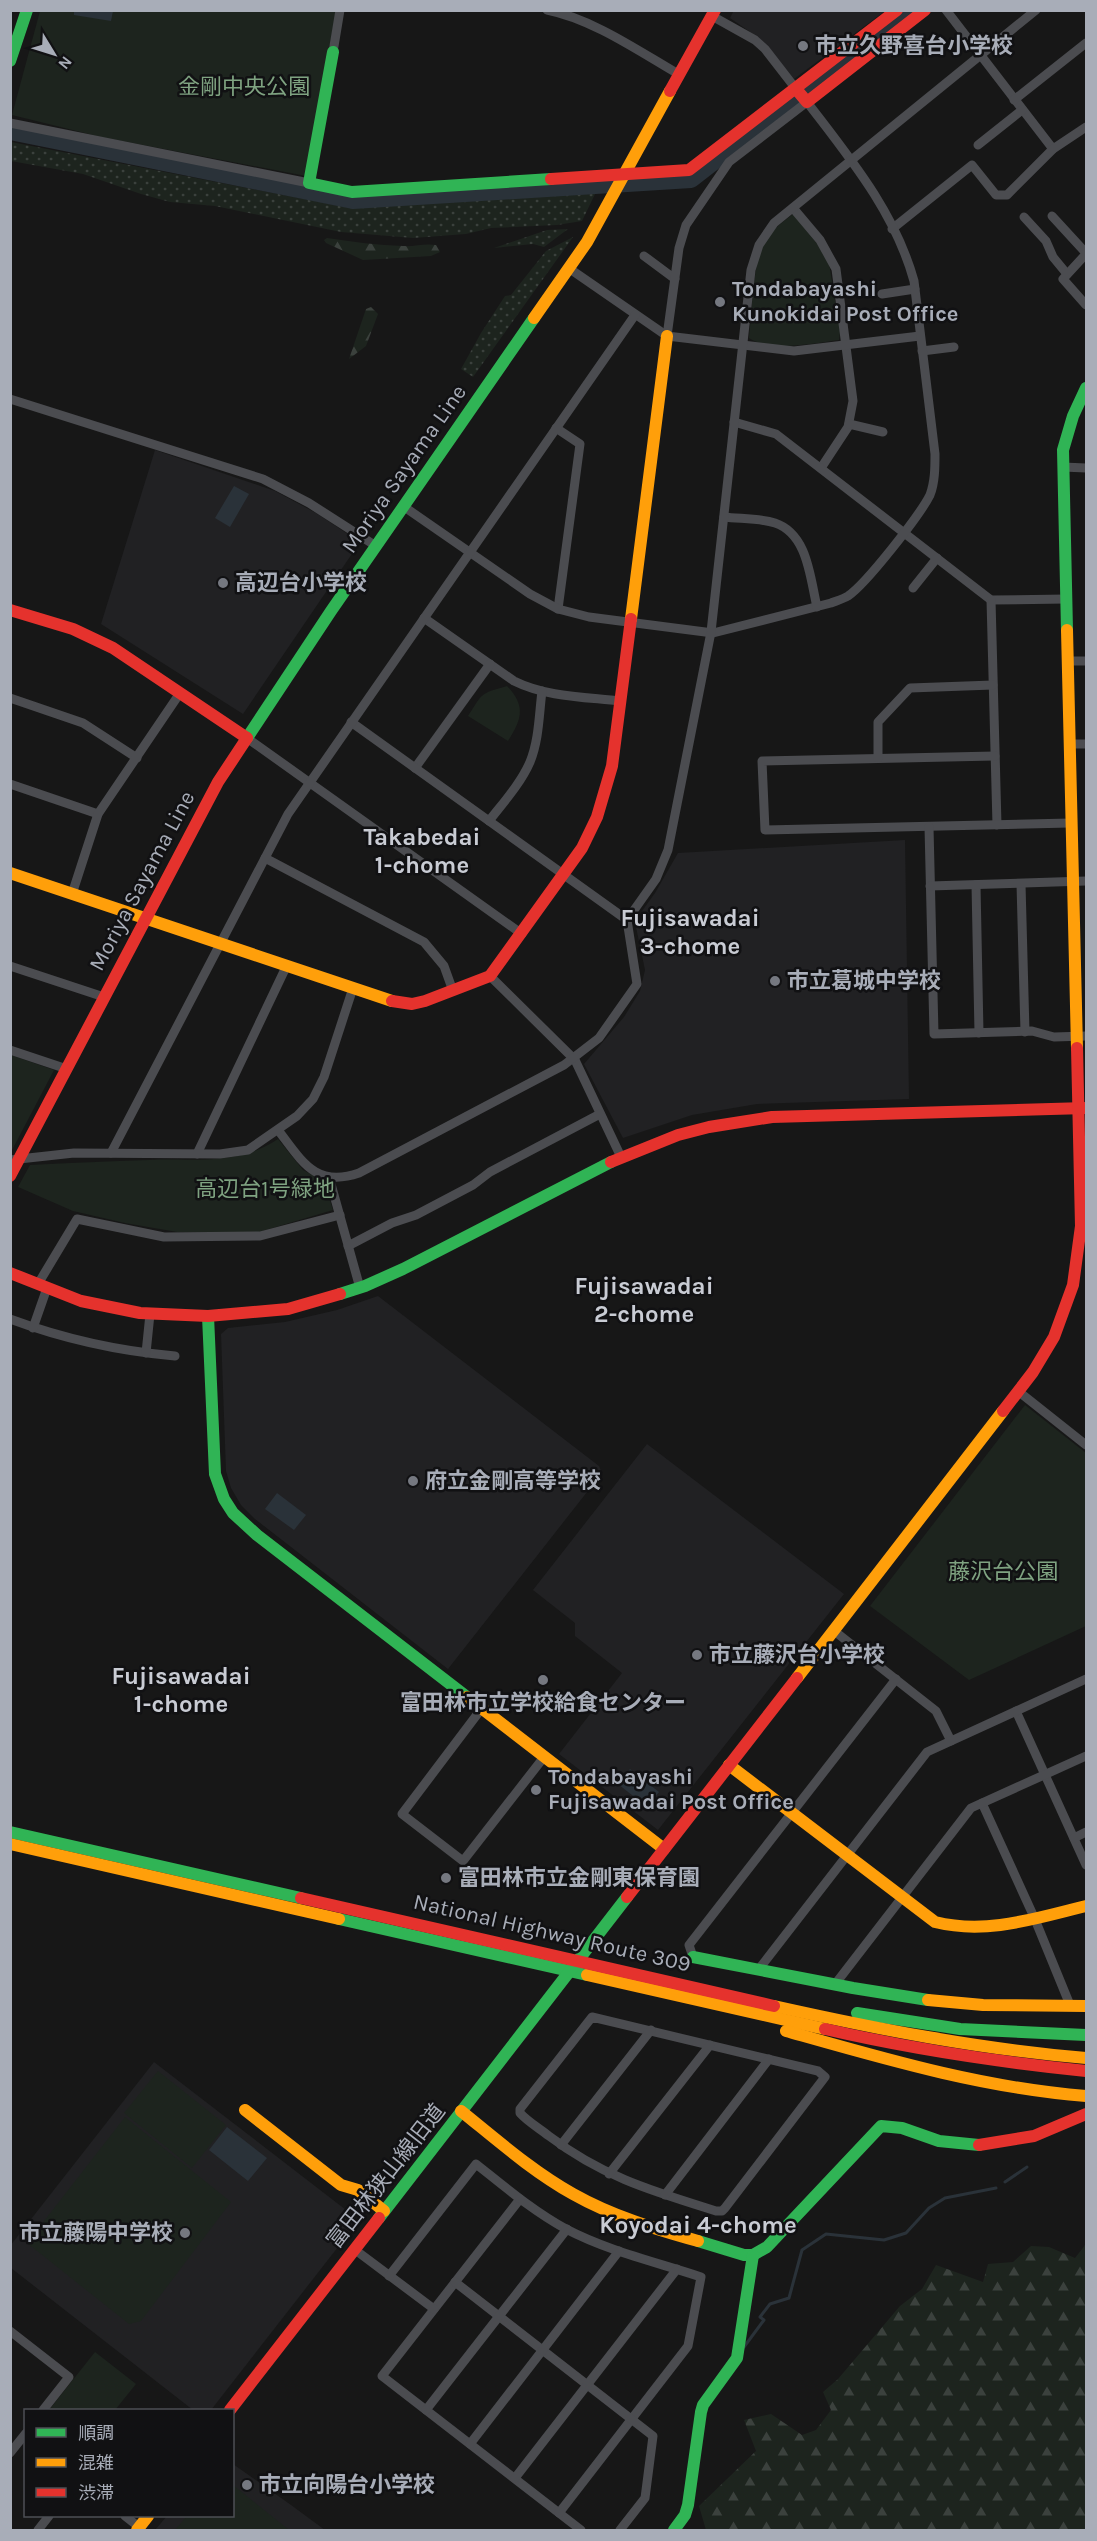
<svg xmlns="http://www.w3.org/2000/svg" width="1097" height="2541" font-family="Karla,'Noto Sans JP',sans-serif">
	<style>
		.built { fill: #212123 }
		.grass { fill: url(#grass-dots) }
		.forest { fill: url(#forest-firs) }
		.park { fill: #1d241e }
		.water { fill: #2a3239 }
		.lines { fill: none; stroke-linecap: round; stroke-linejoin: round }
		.stream { stroke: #2a3239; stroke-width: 3 }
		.river { stroke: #2a3239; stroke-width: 18 }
		.street { stroke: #4b4c50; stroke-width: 9 }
		.fast { stroke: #30b455; stroke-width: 12 }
		.slow { stroke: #ff9f0a; stroke-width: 12 }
		.jam { stroke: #e5322d; stroke-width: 12 }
		.poi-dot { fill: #757880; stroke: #111113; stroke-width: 2 }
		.labels { text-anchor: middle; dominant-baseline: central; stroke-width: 5; stroke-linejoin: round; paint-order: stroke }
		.poi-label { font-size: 22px; font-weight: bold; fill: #a8adb8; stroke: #111113; text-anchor: start }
		.park-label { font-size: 22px; fill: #7fa381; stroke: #111113 }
		.street-label { font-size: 22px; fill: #a8adb8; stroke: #111113 }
		.neighbourhood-label { font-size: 24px; font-weight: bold; fill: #c9ccd4; stroke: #111113 }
	</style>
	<defs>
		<pattern id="grass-dots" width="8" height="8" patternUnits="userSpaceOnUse" patternTransform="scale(1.5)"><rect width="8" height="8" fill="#1d241e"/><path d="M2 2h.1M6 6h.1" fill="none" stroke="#3b413d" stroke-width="1.8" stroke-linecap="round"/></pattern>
		<pattern id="forest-firs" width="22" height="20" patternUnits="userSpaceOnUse" patternTransform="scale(1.5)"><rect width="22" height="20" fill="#1d241e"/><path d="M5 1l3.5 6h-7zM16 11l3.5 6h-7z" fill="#3b413d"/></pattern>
	</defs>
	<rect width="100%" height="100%" fill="#171717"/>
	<g class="built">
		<polygon points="734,10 885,11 794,79 763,41 730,18"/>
		<polygon points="155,450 275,491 316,513 360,542 243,714 101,624"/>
		<polygon points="905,840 909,1099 757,1104 692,1115 623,1138 584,1064 624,1017 640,991 645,970 636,927 637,918 655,893 678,853"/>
		<polygon points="378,1296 599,1466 602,1473 448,1669 255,1519 241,1505 231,1488 226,1471 221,1334 228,1328 285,1322 337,1310"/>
		<polygon points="647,1444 844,1594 658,1830 559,1754 622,1673 575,1636 575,1623 533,1590"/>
		<polygon points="154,2062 359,2220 211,2410 193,2410 11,2268 10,2246"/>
		<polygon points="233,2464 291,2505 325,2530 155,2530 167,2516 232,2516"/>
	</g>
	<g class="grass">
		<polygon points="11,142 350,208 596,192 582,221 557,225 491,228 466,234 413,238 341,232 215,206 170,202 141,194 83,174 11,161"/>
		<polygon points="568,229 544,247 533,244 494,248 547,230"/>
		<polygon points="573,237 473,377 461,369 481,333 505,296 511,295 546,251"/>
	</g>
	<g class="forest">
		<path d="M 327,238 C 353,242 377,245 403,246 C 414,247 425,243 436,245 L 440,252 L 431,256 L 363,260 L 326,243 L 324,240 Z"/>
		<polygon points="371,307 378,314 366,346 349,359 366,309"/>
		<polygon points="1086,2244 1086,2530 706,2530 699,2506 756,2451 744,2420 771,2414 802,2435 816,2430 831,2410 823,2392 838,2379 900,2306 922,2289 936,2265 983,2282 988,2264 1013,2262 1031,2246 1049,2247 1075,2258"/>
	</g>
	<g class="park">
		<polygon points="40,11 336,11 306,176 101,137 12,115"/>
		<path d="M 793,214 L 828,257 L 840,331 L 839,340 C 815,343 769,353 749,338 C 752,313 753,260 765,240 C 772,229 783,222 793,214 Z"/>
		<path d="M 507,686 C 526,706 522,719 508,741 L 468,716 C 483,693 479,694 507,686 Z"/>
		<polygon points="11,1055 54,1070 11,1152"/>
		<path d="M 278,1139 L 303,1170 L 324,1181 L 333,1210 L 259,1232 L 177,1232 L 125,1223 L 73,1211 L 18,1187 L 30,1165 C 70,1163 109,1161 149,1160 C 194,1158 238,1166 278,1139 Z"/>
		<polygon points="1025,1405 1086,1453 1086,1626 969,1680 870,1606"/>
		<polygon points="158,2071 226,2125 192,2168 124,2113"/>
		<polygon points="125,2117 231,2202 141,2321 129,2324 27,2243"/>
		<polygon points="95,2352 136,2384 115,2410 49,2410"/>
		<polygon points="233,2485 289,2530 175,2530 187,2516 232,2516"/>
	</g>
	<g class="water">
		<polygon points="74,11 74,10 113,11 111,21 74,15"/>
		<polygon points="234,486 249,494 230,527 215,518"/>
		<polygon points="277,1493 306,1515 294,1530 265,1509"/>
		<polygon points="630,1769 659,1792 647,1807 618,1784"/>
		<polygon points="227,2127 267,2158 248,2181 209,2150"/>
	</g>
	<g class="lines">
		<g class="stream">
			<polyline points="1005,2182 1027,2167"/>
			<polyline points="744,2347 764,2320 760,2317 770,2304 789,2298 802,2250 826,2234 884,2240 906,2233 929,2208 945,2198 996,2188"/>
		</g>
		<polyline class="river" points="10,131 353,200 691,179 908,10"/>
		<g class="street">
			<path d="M 547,10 C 593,19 640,52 680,75"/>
			<polyline points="946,10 1053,149"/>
			<polyline points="712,16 755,40 765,49 796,89"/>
			<polyline points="333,52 340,10"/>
			<polyline points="1014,100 1086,43"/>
			<polyline points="10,123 309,183"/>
			<polyline points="978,145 1022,110"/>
			<polyline points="793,208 820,240 836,269 853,401 848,427 821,468"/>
			<polyline points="1052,216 1086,253"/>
			<polyline points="1024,217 1046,241 1053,257 1067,274"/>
			<polyline points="892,229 972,165 996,195 1007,195 1053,149 1086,127"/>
			<polyline points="1086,254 1063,279 1086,305"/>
			<polyline points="644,256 675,279"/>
			<polyline points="570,269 667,336 794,351 920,336"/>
			<polyline points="882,294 915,289"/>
			<polyline points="922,351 954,347"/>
			<polyline points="10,399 263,479 309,503 376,546"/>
			<polyline points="734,422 776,434 991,600 1066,599"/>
			<polyline points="849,424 883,432"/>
			<polyline points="556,428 580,444 558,609"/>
			<polyline points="1063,467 1086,468"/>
			<path d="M 403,506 L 530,594 L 558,609 L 589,617 L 713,633 L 831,603 C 836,601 843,599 848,596 C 866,584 920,515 930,495 C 935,482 935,467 935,454 L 914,281 C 895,212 849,157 807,102 L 729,162 L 686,225 L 679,248 L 667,336"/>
			<path d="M 724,517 C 740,519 759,518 775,523 C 808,534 810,578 817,607"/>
			<polyline points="913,588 937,558"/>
			<polyline points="991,600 997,825"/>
			<path d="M 424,618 L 514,681 C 546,697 585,697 620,701"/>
			<polyline points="1067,661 1086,661"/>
			<polyline points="10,698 83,723 137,758"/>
			<polyline points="247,738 522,934"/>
			<polyline points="1069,744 1086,744"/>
			<polyline points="995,756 762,761 765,830 1070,823"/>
			<polyline points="878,758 878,722 910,688 993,685"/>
			<polyline points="415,768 490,664"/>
			<polyline points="10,784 98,814"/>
			<path d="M 489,821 C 503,803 521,783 530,762 C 539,740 539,715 542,691"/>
			<polyline points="929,827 934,1034 1032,1031 1054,1037 1086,1036"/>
			<polyline points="265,858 424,942 444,966 453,991"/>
			<polyline points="1021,884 1025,1032"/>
			<polyline points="976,885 979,1033"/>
			<polyline points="930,886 1086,881"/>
			<polyline points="72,894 98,814 180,693"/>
			<polyline points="627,920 656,879 668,850 711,632 751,270 759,245 774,223 1036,10"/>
			<polyline points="10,966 104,997"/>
			<polyline points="490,976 575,1060 621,1157"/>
			<polyline points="10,1050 67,1069"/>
			<path d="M 278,1130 C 302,1161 315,1188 359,1173 L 564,1065 L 599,1038 L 637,984 L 627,920 L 351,722"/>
			<polyline points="111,1153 288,814 635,315"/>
			<polyline points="197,1154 287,965"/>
			<polyline points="10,1160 74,1153 220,1154 248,1150 297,1116 313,1099 324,1077 353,988"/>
			<polyline points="329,1177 360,1288"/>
			<polyline points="348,1246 392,1223 416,1215 473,1185 490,1172 600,1114"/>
			<polyline points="38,1284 77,1219 164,1237 260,1236 340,1215"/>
			<path d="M 10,1319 C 64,1339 118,1351 175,1356"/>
			<polyline points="33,1328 47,1288"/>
			<polyline points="146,1353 150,1314"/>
			<polyline points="1018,1391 1086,1445"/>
			<polyline points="833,1630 936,1711 951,1741"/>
			<polyline points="482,1708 402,1814 463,1861 544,1757"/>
			<polyline points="1016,1711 1086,1865"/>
			<polyline points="982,1803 1034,1917 1070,2005"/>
			<polyline points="1074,1838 1086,1832"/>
			<polyline points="693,1957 689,1945 896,1679"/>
			<polyline points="759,1969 927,1752 1086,1679"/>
			<polyline points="836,1983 971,1808 1086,1756"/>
			<path d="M 592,2017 L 818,2071 L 825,2077 L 725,2208 L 722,2211 L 716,2211 C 652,2191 603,2177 549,2136 C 539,2128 528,2122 520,2113 L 520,2109 Z"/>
			<polyline points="561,2145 651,2030"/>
			<polyline points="609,2174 710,2045"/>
			<polyline points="665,2195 769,2059"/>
			<polyline points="520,2199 382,2376 581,2530"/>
			<polyline points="354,2249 434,2309"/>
			<path d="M 389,2276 L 476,2164 C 505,2187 533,2211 566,2229 C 608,2251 656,2262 701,2277 L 688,2346 L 559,2513"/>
			<polyline points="455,2282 653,2436 645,2498 620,2530"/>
			<polyline points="10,2331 69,2377 43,2410"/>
			<polyline points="426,2410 567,2229"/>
			<polyline points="470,2444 619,2251"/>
			<polyline points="10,2453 26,2433"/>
			<polyline points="515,2478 677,2269"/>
			<polyline points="125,2516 139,2527"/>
			<polyline points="38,2530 49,2516"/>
		</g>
		<g class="fast">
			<polyline points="333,52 309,183 352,192 551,179"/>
			<polyline points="10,61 27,10"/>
			<polyline points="1067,630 1063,450 1073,416 1086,388"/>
			<polyline points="247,738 331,611 534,318"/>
			<polyline points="340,1294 365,1286 403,1269 611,1162"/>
			<polyline points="208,1316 215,1474 224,1499 233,1513 257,1535 467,1697"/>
			<polyline points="10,1832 301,1898"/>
			<polyline points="339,1919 587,1975"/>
			<polyline points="693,1957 853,1988 928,2000"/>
			<polyline points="857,2013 960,2029 1086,2035"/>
			<polyline points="379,2218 627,1897"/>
			<polyline points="698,2241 744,2255 753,2255 767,2247 881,2126 902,2128 939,2141 979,2145"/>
			<polyline points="674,2530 685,2515 688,2505 701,2412 703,2405 737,2358 753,2255"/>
		</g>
		<g class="slow">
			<polyline points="534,318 587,242 670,91"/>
			<polyline points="631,619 667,336"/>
			<polyline points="1067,630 1077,1048"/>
			<polyline points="10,873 392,1001"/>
			<polyline points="797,1678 1003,1411"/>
			<polyline points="467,1697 664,1849"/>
			<path d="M 729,1765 L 935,1922 C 987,1935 1036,1918 1086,1906"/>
			<polyline points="10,1844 339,1919"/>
			<polyline points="587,1975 825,2029"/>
			<polyline points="928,2000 983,2005 1086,2006"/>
			<path d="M 774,2006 C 877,2029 980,2049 1086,2058"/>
			<path d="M 786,2031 C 885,2059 983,2088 1086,2096"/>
			<polyline points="245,2110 341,2185 358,2190 384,2211"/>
			<path d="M 461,2111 C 497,2140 532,2171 573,2194 C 612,2216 655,2229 698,2241"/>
			<polyline points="137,2530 148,2516"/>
		</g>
		<g class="jam">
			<polyline points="796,89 807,102 925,10"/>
			<polyline points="670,91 715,10"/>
			<polyline points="551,179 689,170 897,10"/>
			<polyline points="10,610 73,629 113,648 247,738"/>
			<polyline points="392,1001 412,1004 425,1001 490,976 582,848 597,817 612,766 631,619"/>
			<polyline points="611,1162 678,1135 709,1127 772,1117 1086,1108"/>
			<polyline points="10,1176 218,782 247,738"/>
			<polyline points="10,1273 81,1301 140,1313 208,1316 288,1309 340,1294"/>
			<polyline points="1003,1411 1033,1372 1054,1337 1073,1285 1081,1226 1077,1048"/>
			<polyline points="627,1897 797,1678"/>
			<polyline points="301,1898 774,2006"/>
			<path d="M 825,2029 C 911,2049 998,2062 1086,2071"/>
			<polyline points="979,2145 1034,2136 1086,2114"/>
			<polyline points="230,2410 379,2218"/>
		</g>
	</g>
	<g class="poi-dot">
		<circle cx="803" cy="46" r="6"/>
		<circle cx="720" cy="302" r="6"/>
		<circle cx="223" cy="583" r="6"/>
		<circle cx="775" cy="981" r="6"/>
		<circle cx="413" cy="1481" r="6"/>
		<circle cx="697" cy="1655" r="6"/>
		<circle cx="543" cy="1680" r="6"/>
		<circle cx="536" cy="1790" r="6"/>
		<circle cx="446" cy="1878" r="6"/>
		<circle cx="185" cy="2233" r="6"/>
		<circle cx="247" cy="2485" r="6"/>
	</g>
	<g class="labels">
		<g class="poi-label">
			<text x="815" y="46">市立久野喜台小学校</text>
			<text x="732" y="289">Tondabayashi<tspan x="732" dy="25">Kunokidai Post Office</tspan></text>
			<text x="235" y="583">高辺台小学校</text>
			<text x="787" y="981">市立葛城中学校</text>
			<text x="425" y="1481">府立金剛高等学校</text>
			<text x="709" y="1655">市立藤沢台小学校</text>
			<text x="543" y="1703" text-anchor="middle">富田林市立学校給食センター</text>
			<text x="548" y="1777">Tondabayashi<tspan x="548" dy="25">Fujisawadai Post Office</tspan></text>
			<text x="458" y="1878">富田林市立金剛東保育園</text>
			<text x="173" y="2233" text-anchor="end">市立藤陽中学校</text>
			<text x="259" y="2485">市立向陽台小学校</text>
		</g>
		<g class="park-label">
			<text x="244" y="87">金剛中央公園</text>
			<text x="265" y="1189">高辺台1号緑地</text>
			<text x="1003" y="1572">藤沢台公園</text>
		</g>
		<g class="street-label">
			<text transform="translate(404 469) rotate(-55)">Moriya Sayama Line</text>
			<text transform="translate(142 881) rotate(-62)">Moriya Sayama Line</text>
			<text transform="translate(552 1933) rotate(13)">National Highway Route 309</text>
			<text transform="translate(386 2176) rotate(-52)">富田林狭山線旧道</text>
		</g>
		<g class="neighbourhood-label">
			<text x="422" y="837">Takabedai<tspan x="422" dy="28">1-chome</tspan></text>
			<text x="690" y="918">Fujisawadai<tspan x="690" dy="28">3-chome</tspan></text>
			<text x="644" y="1286">Fujisawadai<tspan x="644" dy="28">2-chome</tspan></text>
			<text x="181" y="1676">Fujisawadai<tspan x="181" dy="28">1-chome</tspan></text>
			<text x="698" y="2225">Koyodai 4-chome</text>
		</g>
	</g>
	<rect width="1097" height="2541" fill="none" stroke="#a8adb8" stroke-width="24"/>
	<rect x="24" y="2409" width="210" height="108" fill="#111113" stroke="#4d4f55" stroke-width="1.5"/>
	<rect x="36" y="2428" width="30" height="9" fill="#30b455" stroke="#4d4f55" stroke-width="1.5"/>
	<text x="78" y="2439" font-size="18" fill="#a8adb8">順調</text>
	<rect x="36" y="2458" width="30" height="9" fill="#ff9f0a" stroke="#4d4f55" stroke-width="1.5"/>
	<text x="78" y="2469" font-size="18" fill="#a8adb8">混雑</text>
	<rect x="36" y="2488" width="30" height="9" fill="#e5322d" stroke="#4d4f55" stroke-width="1.5"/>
	<text x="78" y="2499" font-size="18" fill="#a8adb8">渋滞</text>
	<g transform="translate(54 54) rotate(128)" stroke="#111113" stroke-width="4.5" paint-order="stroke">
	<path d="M0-4.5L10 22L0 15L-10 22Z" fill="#a8adb8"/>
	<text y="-9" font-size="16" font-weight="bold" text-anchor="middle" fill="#a8adb8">N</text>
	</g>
</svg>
